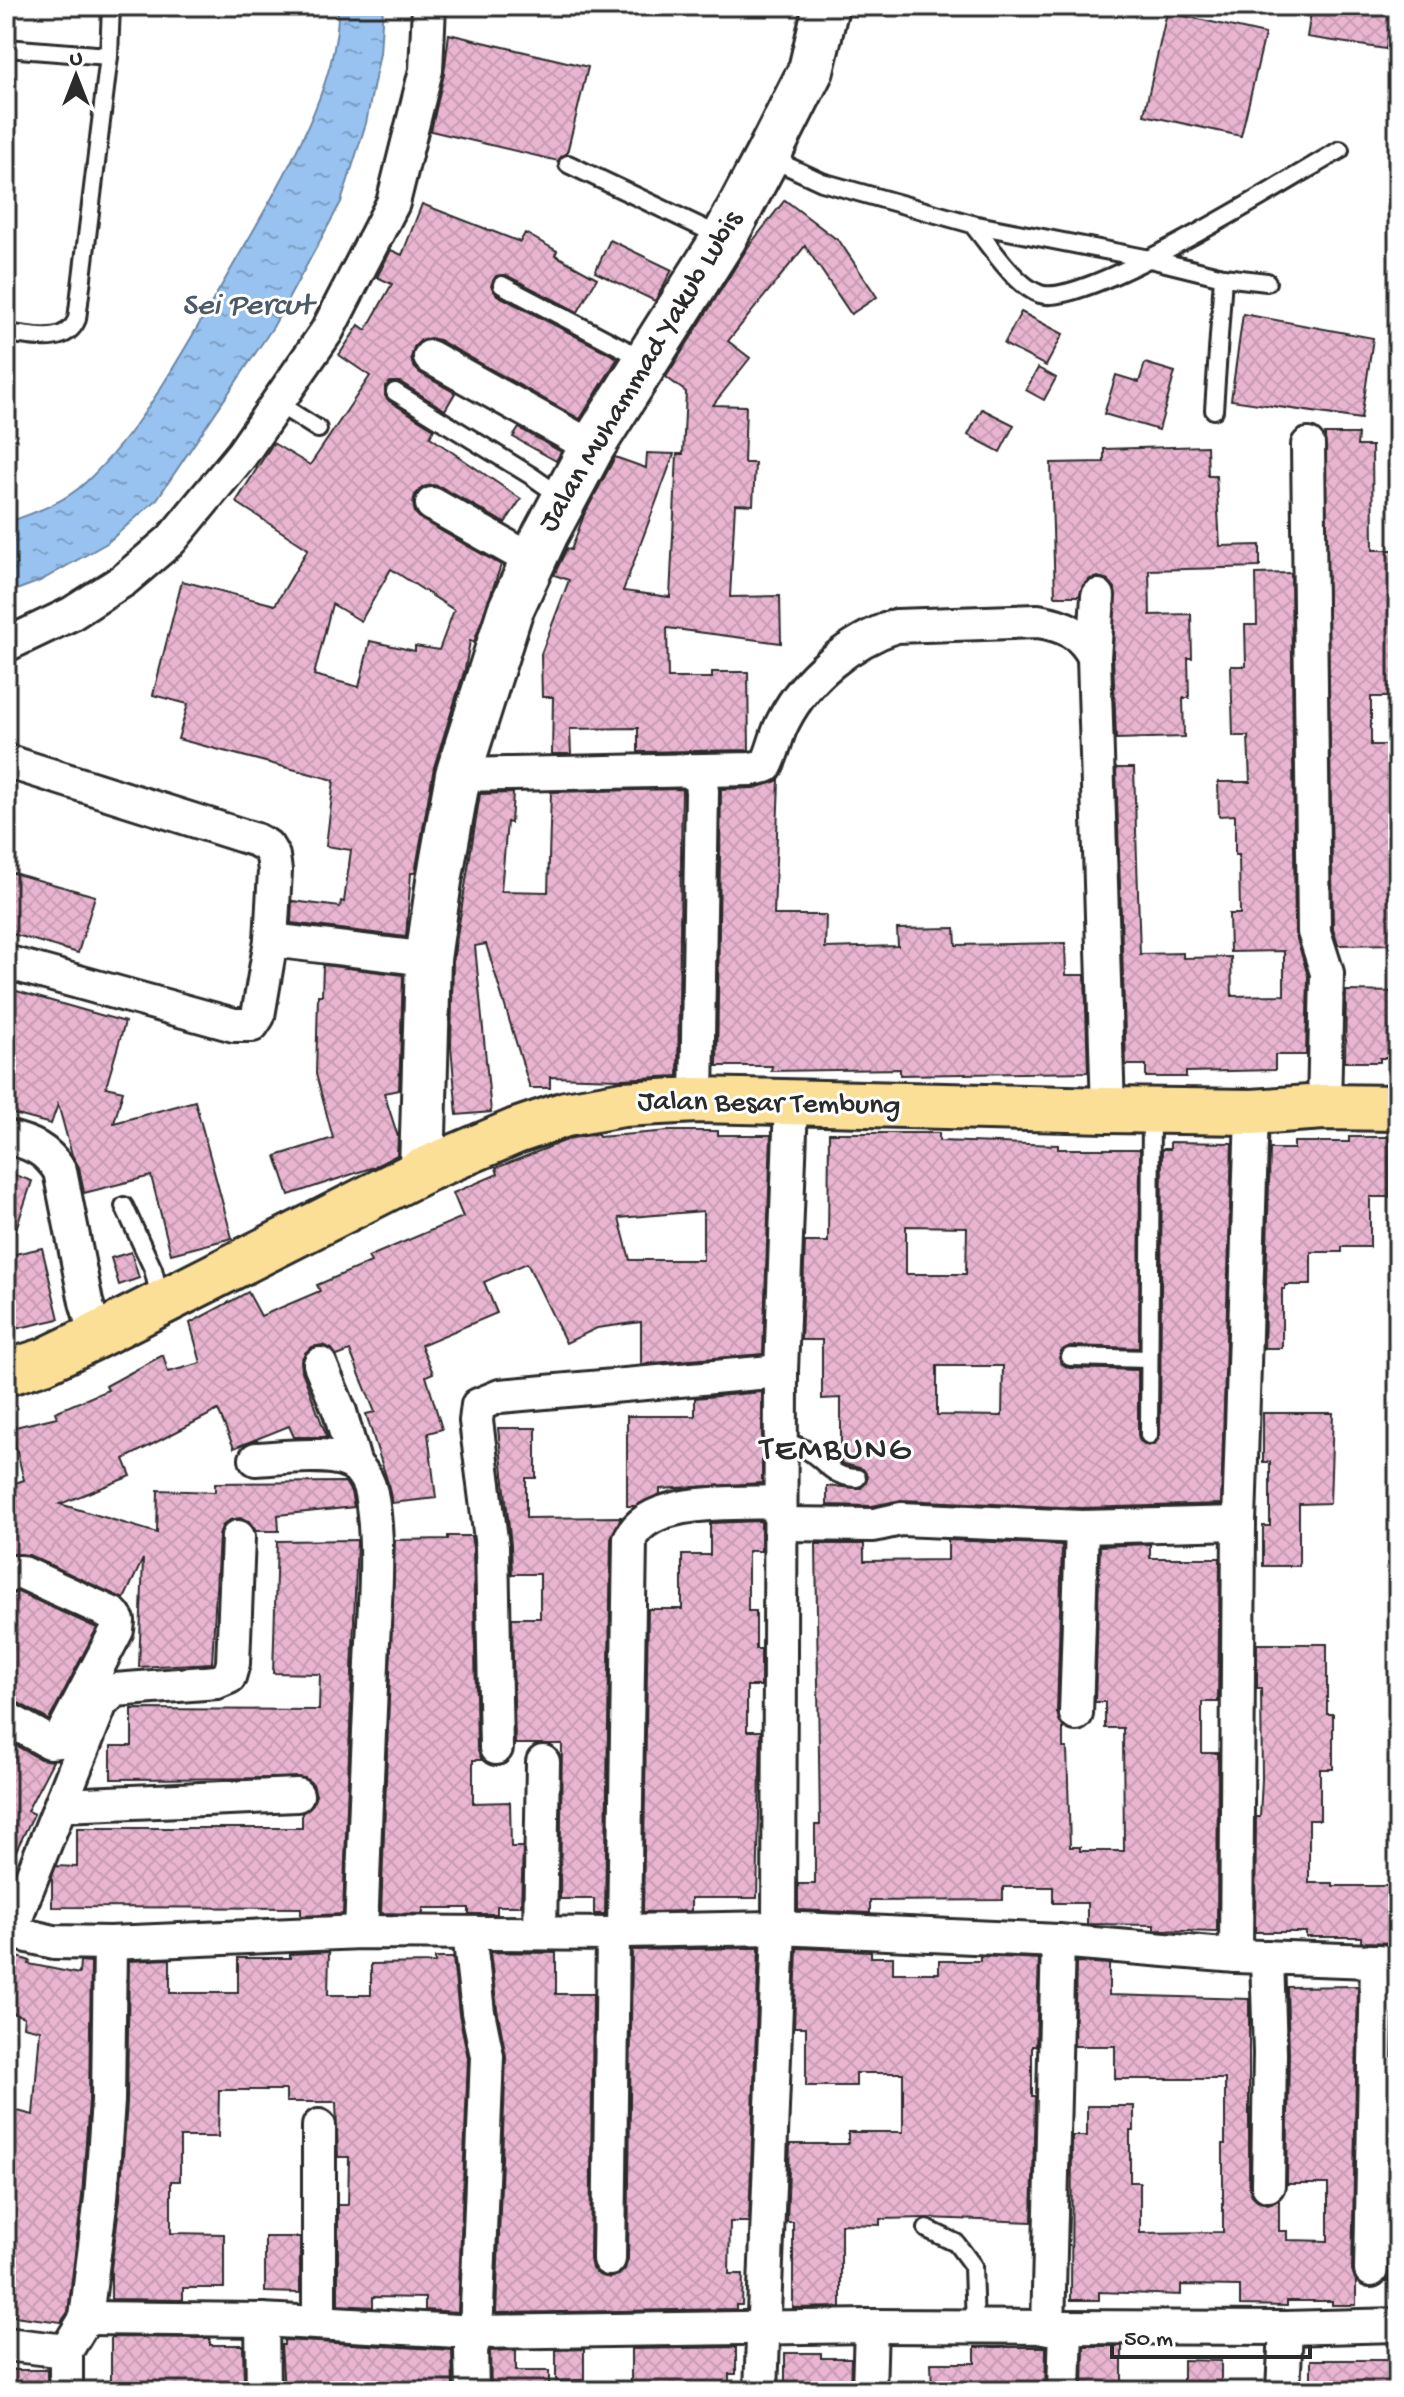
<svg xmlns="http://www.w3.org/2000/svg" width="1404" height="2397" font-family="'Gochi Hand',sans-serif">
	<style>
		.water { fill: url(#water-ripples); stroke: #6c86a2; stroke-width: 2 }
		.building { fill: url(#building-cross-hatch); stroke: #2b2b2b; stroke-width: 2; fill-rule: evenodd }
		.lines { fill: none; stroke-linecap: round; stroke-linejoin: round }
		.lane-casing { stroke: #2b2b2b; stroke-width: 22 }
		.street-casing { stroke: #2b2b2b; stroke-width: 38 }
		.secondary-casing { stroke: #2b2b2b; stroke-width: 50 }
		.highway-casing { stroke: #2b2b2b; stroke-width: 50 }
		.lane { stroke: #fff; stroke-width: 16 }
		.street { stroke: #fff; stroke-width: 32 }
		.secondary { stroke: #fff; stroke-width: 44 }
		.highway { stroke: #fbdf96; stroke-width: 44 }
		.labels { text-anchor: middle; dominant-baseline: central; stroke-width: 6; stroke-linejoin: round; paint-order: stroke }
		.street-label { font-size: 30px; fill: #2b2b2b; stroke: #fff }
		.water-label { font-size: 32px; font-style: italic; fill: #4c5966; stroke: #fff }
		.quarter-label { font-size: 34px; letter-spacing: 2px; fill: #2b2b2b; stroke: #fff }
	</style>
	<defs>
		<pattern id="water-ripples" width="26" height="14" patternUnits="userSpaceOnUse" patternTransform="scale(2)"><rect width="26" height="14" fill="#98c3f1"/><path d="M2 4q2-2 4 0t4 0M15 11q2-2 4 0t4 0" fill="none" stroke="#7c9fc3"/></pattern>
		<pattern id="building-cross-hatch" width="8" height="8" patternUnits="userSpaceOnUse" patternTransform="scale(2)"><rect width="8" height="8" fill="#e9b5d0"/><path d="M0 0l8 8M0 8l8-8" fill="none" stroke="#c89cb3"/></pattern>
	</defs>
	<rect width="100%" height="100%" fill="#fff"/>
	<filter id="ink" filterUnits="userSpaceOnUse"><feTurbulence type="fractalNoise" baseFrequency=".0125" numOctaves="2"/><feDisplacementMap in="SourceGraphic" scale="16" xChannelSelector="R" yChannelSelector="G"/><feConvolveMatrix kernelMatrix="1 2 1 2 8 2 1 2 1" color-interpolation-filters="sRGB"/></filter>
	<g filter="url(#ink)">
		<path class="water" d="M 338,6 L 383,6 L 380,53 L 366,123 L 341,202 L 273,327 L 157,499 L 107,543 L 40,581 L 6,594 L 6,523 C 34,513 64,503 86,482 C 144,427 183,351 223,283 C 265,209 341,92 338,6 Z"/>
		<g class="building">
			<polygon points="1312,6 1393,6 1386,49 1307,37"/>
			<polygon points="1167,12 1265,34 1241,136 1144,115"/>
			<polygon points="449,34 588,67 567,153 558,161 431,131 444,74"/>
			<polygon points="785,200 840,242 877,297 851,314 805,246 728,341 750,358 713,405 746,406 744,463 755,463 753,505 735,504 730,597 780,596 781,643 667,628 668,678 712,678 712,672 748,672 749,750 638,752 638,728 570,729 571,754 552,754 553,697 542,697 541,654 569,580 554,575 567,548 571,550 584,515 615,457 646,468 647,453 674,454 623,591 670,597 677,454 683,454 686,392 666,377 748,247"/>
			<path d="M 422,204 L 520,242 L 525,233 L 557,251 L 555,255 L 597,278 L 578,312 L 506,275 L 496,276 L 491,286 L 497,295 L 618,358 L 580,419 L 439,340 L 430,338 L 421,340 L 414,347 L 411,358 L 413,366 L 420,373 L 455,393 L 445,410 L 400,382 L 390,382 L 385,387 L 385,396 L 389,401 L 434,429 L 430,437 L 521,499 L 505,523 L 441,487 L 433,485 L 423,487 L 415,495 L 413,503 L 415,513 L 422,520 L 501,565 L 474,642 L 470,641 L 465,669 L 434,767 L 415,873 L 411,873 L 406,937 L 291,923 L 292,901 L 340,907 L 341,901 L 344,902 L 351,850 L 326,846 L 334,780 L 178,739 L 188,704 L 153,695 L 182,581 L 275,605 L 308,549 L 236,502 L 273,443 L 310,465 L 370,376 L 339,355 L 359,325 L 366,330 L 392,284 L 377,277 L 391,250 L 402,255 ZM 391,569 L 454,610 L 439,650 L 415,646 L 415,651 L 370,641 L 359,687 L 314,675 L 332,604 L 361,621 Z"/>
			<polygon points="610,240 672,270 655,301 595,272"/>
			<polygon points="1021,312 1063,334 1046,366 1004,344"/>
			<polygon points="1243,314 1373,338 1361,419 1231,400"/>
			<polygon points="1145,363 1175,372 1159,430 1104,414 1116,375 1139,382"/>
			<polygon points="1038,368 1056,378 1044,400 1026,390"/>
			<polygon points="982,409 1014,425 1000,452 968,435"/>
			<polygon points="519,428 561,452 556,461 513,437"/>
			<polygon points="1325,434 1358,434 1357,446 1372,446 1373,550 1398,550 1398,697 1371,697 1371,745 1398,745 1398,944 1338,945 1333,929"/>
			<polygon points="1207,446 1208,476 1216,476 1220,546 1260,545 1260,567 1149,570 1150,615 1191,614 1192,658 1188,658 1189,698 1183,698 1184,737 1116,739 1113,657 1115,588 1108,580 1098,577 1090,579 1083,585 1079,596 1055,596 1051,463 1104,462 1104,449"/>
			<polygon points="1291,573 1295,932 1308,976 1306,1055 1275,1055 1275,1070 1186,1072 1186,1077 1146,1077 1146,1065 1126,1065 1116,768 1134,768 1140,954 1183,953 1183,958 1231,957 1232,996 1284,995 1284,951 1230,952 1229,914 1240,914 1239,855 1235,855 1235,815 1219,816 1218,782 1250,782 1248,736 1233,736 1231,666 1246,666 1245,625 1257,625 1256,574"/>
			<polygon points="779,780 774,915 826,915 825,948 898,946 897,929 955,928 956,945 1065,943 1066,975 1085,975 1088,1072 900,1075 900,1069 771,1071 772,1066 717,1066 721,789 755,788"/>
			<polygon points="682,789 678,1076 621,1079 550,1077 550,1088 530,1088 486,944 475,946 491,1112 457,1115 451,1046 453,961 480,794 513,793 511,823 507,822 501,891 548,892 551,792"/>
			<polygon points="6,871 95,896 78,953 6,932"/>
			<polygon points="323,965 403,975 399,1090 384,1093 398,1137 397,1155 374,1167 289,1195 276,1156 333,1138 316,1074 318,995 322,995"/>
			<polygon points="6,988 125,1022 106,1087 123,1091 114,1123 195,1101 232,1238 171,1254 151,1176 84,1193 79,1167 72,1155 58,1104 51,1124 6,1112"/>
			<polygon points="1346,991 1398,992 1398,1058 1380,1058 1380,1062 1345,1062"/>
			<path d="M 669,1131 L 718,1131 L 718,1135 L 771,1135 L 763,1354 L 641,1364 L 641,1322 L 597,1328 L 566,1343 L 527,1263 L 484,1282 L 497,1313 L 421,1345 L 433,1373 L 426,1376 L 442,1429 L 428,1433 L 436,1498 L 392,1503 L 388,1483 L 366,1414 L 375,1412 L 350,1351 L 337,1356 L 332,1349 L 323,1345 L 312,1347 L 305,1353 L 301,1361 L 302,1371 L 327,1437 L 294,1437 L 289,1426 L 234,1448 L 218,1410 L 124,1459 L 131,1476 L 60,1504 L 157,1533 L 158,1490 L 215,1492 L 215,1483 L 345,1482 L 351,1492 L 354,1507 L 278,1515 L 279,1531 L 256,1531 L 249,1521 L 240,1518 L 230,1520 L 222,1526 L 219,1536 L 212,1663 L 139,1667 L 143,1559 L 124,1599 L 29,1555 L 6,1555 L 6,1486 L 24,1480 L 11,1428 L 57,1417 L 55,1412 L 108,1390 L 106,1386 L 163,1355 L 168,1372 L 201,1363 L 190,1323 L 248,1292 L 261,1316 L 320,1291 L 317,1285 L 371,1262 L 368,1257 L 463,1217 L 453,1193 L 498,1174 L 496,1168 L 572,1138 L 598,1134 L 599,1137 ZM 703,1211 L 703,1260 L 630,1260 L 619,1218 Z"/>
			<path d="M 829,1133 L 939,1133 L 939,1141 L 1058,1145 L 1058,1149 L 1140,1149 L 1139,1348 L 1070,1346 L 1061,1351 L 1059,1358 L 1061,1363 L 1069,1368 L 1138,1370 L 1138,1435 L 1140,1441 L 1148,1446 L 1155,1444 L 1160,1435 L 1162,1149 L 1170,1149 L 1170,1142 L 1232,1143 L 1221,1504 L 1082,1508 L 901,1500 L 872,1506 L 827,1505 L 827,1486 L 861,1488 L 868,1478 L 863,1469 L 841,1463 L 841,1398 L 822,1399 L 822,1340 L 801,1340 L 805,1242 L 828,1242 ZM 906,1226 L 967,1227 L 966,1274 L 906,1274 ZM 937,1366 L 1003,1366 L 1002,1416 L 937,1415 Z"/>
			<polygon points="1349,1137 1389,1137 1389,1197 1370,1197 1370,1247 1342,1247 1342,1252 1311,1252 1311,1285 1285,1285 1285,1289 1282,1289 1282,1348 1264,1348 1270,1149 1294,1149 1294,1142 1349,1142"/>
			<polygon points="6,1172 32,1181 10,1247 6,1247"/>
			<polygon points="42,1248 59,1319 6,1331 6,1256"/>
			<polygon points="131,1252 139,1278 119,1285 111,1258"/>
			<polygon points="762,1392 762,1483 660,1489 660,1494 636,1506 627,1506 627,1416 695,1416 695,1398"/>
			<polygon points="1263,1413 1333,1413 1330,1503 1299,1504 1299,1566 1263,1566 1263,1526 1270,1526 1270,1462 1263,1462"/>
			<polygon points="498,1428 536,1428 536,1478 526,1478 526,1518 621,1517 611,1539 605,1914 594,1914 594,1899 560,1899 562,1744 515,1744 512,1618 540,1618 540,1574 512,1574 511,1545"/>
			<polygon points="761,1521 761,1551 748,1551 748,1611 756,1611 756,1649 761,1649 761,1686 747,1686 747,1731 761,1731 757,1898 691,1898 691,1911 643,1912 648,1609 682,1609 682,1555 710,1555 710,1523"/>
			<polygon points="448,1536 471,1536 473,1548 477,1748 482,1760 473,1760 473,1803 510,1802 511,1847 523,1847 521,1906 497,1906 497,1914 469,1914 469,1908 423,1908 423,1914 381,1913 395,1540 448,1539"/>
			<polygon points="357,1540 343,1914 301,1916 301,1908 52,1907 52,1877 56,1866 77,1867 77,1828 302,1828 302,1813 313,1804 316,1795 313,1784 305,1778 111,1779 111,1746 132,1746 132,1709 319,1710 320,1674 273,1673 277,1541"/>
			<polygon points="948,1540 1062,1545 1057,1713 1063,1727 1063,1748 1067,1748 1070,1847 1080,1847 1080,1851 1124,1851 1123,1728 1105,1728 1105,1702 1095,1702 1100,1546 1150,1544 1150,1558 1220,1558 1218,1702 1202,1702 1202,1753 1218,1753 1217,1932 1154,1930 1154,1925 1087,1924 1087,1903 1053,1903 1053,1887 1003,1887 1003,1900 870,1901 870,1913 798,1910 798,1884 815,1884 815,1825 820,1825 816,1544 864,1544 864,1561 948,1560"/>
			<polygon points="18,1592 97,1628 49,1720 15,1701 6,1699 6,1596"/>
			<polygon points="1257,1644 1327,1644 1327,1714 1333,1714 1333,1769 1320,1769 1320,1820 1309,1820 1309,1883 1333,1883 1333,1886 1398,1886 1398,1943 1361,1942 1361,1937 1306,1937 1306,1932 1255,1932 1256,1817 1260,1817 1262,1779 1261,1688 1257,1688"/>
			<polygon points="6,1740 40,1759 53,1761 27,1811 34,1814 6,1871"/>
			<polygon points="751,1948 759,1948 749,2222 730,2222 729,2274 743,2274 742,2305 736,2305 736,2309 496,2313 506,2056 497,2009 490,1952 556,1953 556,1994 593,1994 590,2259 592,2268 599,2275 610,2278 619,2275 625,2269 628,2259 632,1950"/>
			<polygon points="797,1948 871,1951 871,1957 893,1957 893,1973 939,1973 939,1961 980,1961 980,1956 1039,1959 1036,2046 1032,2046 1032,2096 1035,2096 1032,2222 927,2218 880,2219 880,2225 841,2224 841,2307 793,2308 793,2222 787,2222 790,2144 848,2144 848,2132 903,2132 903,2073 856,2073 856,2086 806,2086 806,2027 794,2027"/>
			<polygon points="329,1952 328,1995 371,1995 371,1964 435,1963 435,1958 453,1958 459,2014 468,2058 458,2312 425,2310 425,2298 373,2297 373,2307 338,2305 338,2205 348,2205 349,2157 338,2157 336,2102 286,2102 286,2090 219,2090 218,2137 180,2137 180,2181 171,2181 171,2233 224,2234 224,2288 183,2288 183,2300 111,2299 111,2269 120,2199 127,2102 129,1961 170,1959 170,1993 238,1993 238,1958 290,1958 290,1954"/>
			<polygon points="6,1953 30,1961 29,1964 79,1974 80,1961 91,1962 89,2100 82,2196 68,2312 61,2322 6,2315 6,2108 33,2115 40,2030 23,2026 24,2017 6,2011"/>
			<polygon points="1076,1962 1109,1964 1109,1995 1249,1999 1249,2186 1252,2195 1259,2202 1268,2204 1279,2200 1279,2231 1287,2231 1287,2240 1328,2241 1328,2184 1287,2184 1289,2052 1287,1987 1358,1986 1352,2270 1356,2281 1356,2305 1332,2305 1332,2301 1287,2301 1287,2306 1240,2305 1240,2286 1181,2285 1181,2295 1099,2292 1099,2300 1071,2300 1072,2136 1087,2136 1087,2106 1134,2106 1134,2131 1130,2131 1130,2182 1140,2182 1140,2233 1223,2232 1223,2144 1225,2144 1225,2079 1115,2079 1115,2046 1074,2046"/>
			<polygon points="1396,1986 1398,1986 1398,2281 1387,2281 1390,2270"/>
			<polygon points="265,2237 300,2237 300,2293 265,2292"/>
			<polygon points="111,2337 210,2338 210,2345 243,2345 244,2384 210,2385 210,2391 111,2391"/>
			<polygon points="284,2340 452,2350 453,2391 284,2391 281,2345 284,2345"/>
			<polygon points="1084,2346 1122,2346 1122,2391 1083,2391"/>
			<polygon points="736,2347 736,2374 729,2374 729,2391 631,2391 631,2349"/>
			<polygon points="975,2347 1046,2347 1045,2391 932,2391 931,2363 975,2363"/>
			<polygon points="584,2349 584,2380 556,2381 556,2350"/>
			<polygon points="516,2350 516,2371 549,2371 549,2391 491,2391 490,2351"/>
			<polygon points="785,2353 821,2353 821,2358 851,2358 850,2391 785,2391"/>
			<polygon points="1183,2360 1221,2361 1221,2391 1183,2391"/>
			<rect x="1311" y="2360" width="83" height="31"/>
			<rect x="6" y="2370" width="41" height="21"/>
		</g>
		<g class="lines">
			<g class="lane-casing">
				<g id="lane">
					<polyline points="6,48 109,56"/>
					<polyline points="770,158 822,182 972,224 1150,259 1223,277 1267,282"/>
					<polyline points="568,164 722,237"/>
					<path d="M 972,224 C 989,244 1015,286 1040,294 C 1084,309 1291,178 1340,150"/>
					<polyline points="502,285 647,361"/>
					<path d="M 6,333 C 29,335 66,347 77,319 L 109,56 L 111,6"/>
					<polyline points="395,392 530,475 563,498"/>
					<polyline points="277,403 318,429"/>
					<polyline points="1214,410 1223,277"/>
					<polyline points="124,1206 153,1269 161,1302"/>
					<polyline points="1070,1357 1149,1359"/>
					<polyline points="1149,1435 1151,1111"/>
					<path d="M 780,1440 C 788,1443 797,1445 805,1449 C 826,1461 830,1477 857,1478"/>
					<polyline points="927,2229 956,2243 973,2266 975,2327"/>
				</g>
			</g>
			<g class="street-casing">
				<g id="street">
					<polyline points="430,357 592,447"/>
					<polyline points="1308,445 1314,932 1327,973 1324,1107"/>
					<polyline points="432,504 533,561"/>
					<polyline points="1098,596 1094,657 1108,1110"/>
					<polyline points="6,645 71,614 124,580 171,540 242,454 327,331 393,203 426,70 429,6"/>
					<polyline points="6,761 256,840 267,846 273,856 275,871 271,940 258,1016 252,1025 234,1025 6,962"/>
					<polyline points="688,770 700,779 702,791 697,1100"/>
					<path d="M 458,775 L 751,769 L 766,766 C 774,751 776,734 784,720 C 806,677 851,641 896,626 L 1038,621 C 1063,625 1083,633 1094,657"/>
					<polyline points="271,940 428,959"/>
					<path d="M 6,1137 C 31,1143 46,1149 60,1171 L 86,1302 L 96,1336"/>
					<polyline points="320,1364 340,1412 355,1465"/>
					<path d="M 256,1459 C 281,1458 337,1449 357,1467 C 364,1474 369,1483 371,1493 C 381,1548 374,1609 372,1664 C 368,1753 364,1843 361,1932"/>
					<polyline points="782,1524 874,1525 901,1519 1082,1527 1239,1523"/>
					<polyline points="6,1577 12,1572 21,1572 113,1614 118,1621 117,1630 59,1741 49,1742 6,1718"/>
					<polyline points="1076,1714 1082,1527"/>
					<polyline points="496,1748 492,1547 476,1421 478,1405 500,1396 781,1371"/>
					<polyline points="62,1805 297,1795"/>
					<polyline points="6,1931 54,1942 110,1943 361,1932 613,1934 624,1931 779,1928 1058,1941 1236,1956 1398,1962"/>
					<path d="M 624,1931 L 630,1539 C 649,1496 738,1504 780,1502"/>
					<polyline points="469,1933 478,2012 487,2056 476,2332 471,2350 472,2391"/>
					<polyline points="540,1933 543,1762"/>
					<polyline points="11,1934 21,1904 101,1703 115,1690 217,1682 229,1677 233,1663 238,1537"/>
					<polyline points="1236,1956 1239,1523 1252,1112"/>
					<polyline points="1267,1957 1270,2053 1268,2185"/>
					<polyline points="609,2259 613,1934"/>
					<polyline points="1371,2270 1377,1961"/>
					<polyline points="86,2318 262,2320 476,2332 871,2326 1286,2328 1398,2325"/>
					<polyline points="262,2320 263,2391"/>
					<polyline points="319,2322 319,2126"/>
					<polyline points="1048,2328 1058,1941"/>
					<polyline points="6,2344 66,2351"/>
					<polyline points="66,2391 66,2351 86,2318 101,2198 108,2101 110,1943"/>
					<polyline points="761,2391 779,1928 781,1371 791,1104"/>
					<polyline points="869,2391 871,2326"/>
					<polyline points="1064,2391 1066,2328"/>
					<polyline points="1283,2391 1286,2328"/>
				</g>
			</g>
			<g class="secondary-casing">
				<polyline id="secondary" points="422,1171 428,959 439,881 458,775 510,611 545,535 592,447 724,238 767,157 811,70 826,6"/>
			</g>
			<g class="highway-casing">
				<polyline id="highway" points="6,1373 44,1361 96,1336 422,1171 516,1131 566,1114 623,1104 697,1100 1108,1110 1252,1112 1324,1107 1398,1108"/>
			</g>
			<use href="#lane" class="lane"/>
			<use href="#street" class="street"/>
			<use href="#secondary" class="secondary"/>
			<use href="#highway" class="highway"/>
		</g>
	</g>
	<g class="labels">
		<g class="street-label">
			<text transform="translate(642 372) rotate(-59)">Jalan Muhammad Yakub Lubis</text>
			<text transform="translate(769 1105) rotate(1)">Jalan Besar Tembung</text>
		</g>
		<g class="water-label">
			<text x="247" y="307">Sei Percut</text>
		</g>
		<g class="quarter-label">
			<text x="836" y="1452">TEMBUNG</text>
		</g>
	</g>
	<rect width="1404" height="2397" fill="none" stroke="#fff" stroke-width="32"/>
	<rect x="16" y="16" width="1372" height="2365" fill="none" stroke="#2b2b2b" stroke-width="3" filter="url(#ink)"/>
	<g transform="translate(76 76)" stroke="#ffffff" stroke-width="6" paint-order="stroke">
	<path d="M0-6L14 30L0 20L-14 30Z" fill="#2b2b2b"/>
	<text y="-12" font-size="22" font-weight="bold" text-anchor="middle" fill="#2b2b2b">U</text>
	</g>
	<path d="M1112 2345v12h198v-12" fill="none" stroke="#2b2b2b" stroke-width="4"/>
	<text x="1124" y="2345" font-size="24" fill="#2b2b2b" stroke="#ffffff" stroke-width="6" paint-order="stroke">50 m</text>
</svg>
